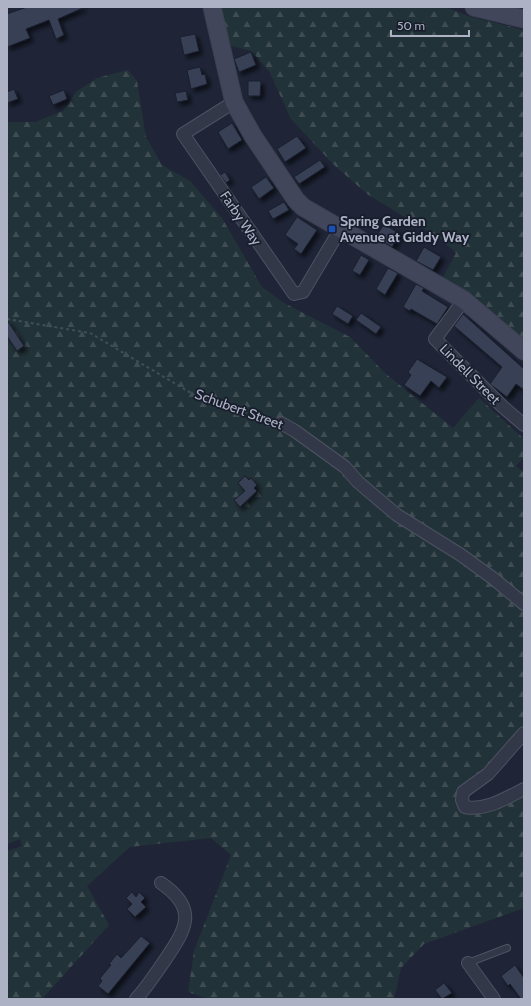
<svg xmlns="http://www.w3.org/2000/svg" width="531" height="1006" font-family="Cabin,sans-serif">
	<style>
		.forest { fill: url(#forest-firs) }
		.building { fill: #384056; stroke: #1a1f2e; filter: url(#shadow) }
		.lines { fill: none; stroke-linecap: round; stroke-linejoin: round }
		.lane-casing { stroke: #4d5263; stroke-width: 8 }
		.street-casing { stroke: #4d5263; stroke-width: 14 }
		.secondary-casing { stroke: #3c4151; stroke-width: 19 }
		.path { stroke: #3f4f56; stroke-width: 2; stroke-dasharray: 3 3; stroke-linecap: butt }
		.lane { stroke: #333848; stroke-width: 6 }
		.street { stroke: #333848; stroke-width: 12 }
		.secondary { stroke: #41465b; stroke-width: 17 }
		.transit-dot { fill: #1a4fb4; stroke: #181d2c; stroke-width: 1.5 }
		.labels { text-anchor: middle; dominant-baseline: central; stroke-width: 3.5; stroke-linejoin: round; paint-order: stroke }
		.street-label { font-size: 14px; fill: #adb2c5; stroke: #181d2c }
		.poi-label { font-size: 14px; font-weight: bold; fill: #adb2c5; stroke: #181d2c; text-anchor: start }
	</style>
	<defs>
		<pattern id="forest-firs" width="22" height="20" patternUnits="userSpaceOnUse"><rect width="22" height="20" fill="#213238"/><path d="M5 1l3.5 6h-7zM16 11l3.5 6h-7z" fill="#3f4d53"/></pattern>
		<filter id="shadow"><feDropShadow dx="3.5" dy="3.5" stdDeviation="2" flood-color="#0009"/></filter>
	</defs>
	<rect width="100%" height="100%" fill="#1f2537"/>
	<g class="forest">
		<polygon points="219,7 446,7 468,16 524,30 524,340 475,296 443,277 456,253 442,240 367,194 333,164 291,119 269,71 251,51 228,45"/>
		<polygon points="128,70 137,81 146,137 162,165 190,181 222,218 262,287 284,303 350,337 386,374 453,428 479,398 524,439 524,457 516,466 524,472 524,738 466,793 465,799 470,804 484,801 524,782 524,908 424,944 401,968 394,999 209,999 188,992 194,951 231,855 211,838 130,847 87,886 109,925 42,999 7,999 7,851 22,846 20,839 7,844 7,122 35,122 63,111 76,92 97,78"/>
	</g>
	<g class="building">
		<polygon points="27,7 85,7 58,19 64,35 56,39 49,20 26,29 30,38 7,47 7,14"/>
		<polygon points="195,34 199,51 184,55 180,37"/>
		<polygon points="251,52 256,65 239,72 234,59"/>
		<polygon points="200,67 202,75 205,74 207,84 191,89 187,70"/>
		<polygon points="248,81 261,81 260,96 248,96"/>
		<polygon points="14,89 18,99 7,103 7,92"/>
		<polygon points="64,90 67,99 53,105 49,96"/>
		<polygon points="186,91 188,100 177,102 175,93"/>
		<polygon points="232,123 242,140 228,149 218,132"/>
		<polygon points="297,136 306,148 285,162 277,149"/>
		<polygon points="320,160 325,167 299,184 294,177"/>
		<polygon points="225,172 230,180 226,183 220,175"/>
		<polygon points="266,177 274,188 259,199 251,187"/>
		<polygon points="284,202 289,210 273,219 268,211"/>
		<polygon points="297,217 317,230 301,254 294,249 298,244 285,235"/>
		<polygon points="384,224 400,234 392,247 376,237"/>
		<polygon points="424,247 441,257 433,270 416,261"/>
		<polygon points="361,255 369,260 360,275 352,271"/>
		<polygon points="388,268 398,273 385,295 376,289"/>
		<polygon points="416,284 424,288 422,291 448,307 437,324 411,309 410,311 403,307"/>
		<polygon points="337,306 353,316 348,324 332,314"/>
		<polygon points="361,313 381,327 376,334 356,320"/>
		<polygon points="463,314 524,369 524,390 516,384 507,397 490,384 502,367 454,326"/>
		<polygon points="7,320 24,346 17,351 7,336"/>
		<polygon points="417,359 447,377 439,388 431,381 420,396 404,385 411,375 408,372"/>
		<polygon points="245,476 249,480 251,478 257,485 254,488 257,491 240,507 234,500 245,491 238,483"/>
		<polygon points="132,892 136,897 139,892 145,898 141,902 146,907 135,917 127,909 132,904 126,898"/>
		<polygon points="141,936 150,943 108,994 98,986 102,981 100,978 111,965 109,964 117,954 121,958"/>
		<polygon points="515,965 524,978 524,999 521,999 510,984 508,986 501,976"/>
		<polygon points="444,983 452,993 442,999 435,990"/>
	</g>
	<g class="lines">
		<g class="lane-casing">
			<polyline id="lane" points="468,963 507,948"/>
		</g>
		<g class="street-casing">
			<g id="street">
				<polyline points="234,102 183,134 294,294 303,292 341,228"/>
				<polyline points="464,300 435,339 502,406 524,425"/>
				<polyline points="281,423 295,431 345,467 358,482 397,515 461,555 494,579 524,604"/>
				<path d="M 524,733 L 488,774 L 463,792 L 462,800 L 465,807 C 486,811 506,798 524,789"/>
				<polyline points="468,963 494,999"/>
				<path d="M 136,999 C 147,987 156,973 165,960 C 186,929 199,909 161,883"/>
			</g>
		</g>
		<g class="secondary-casing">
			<g id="secondary">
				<polyline points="212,7 234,102 253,136 296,200 303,207 464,300 524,351"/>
				<polyline points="474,7 524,19"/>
			</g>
		</g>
		<polyline class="path" points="7,319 90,333 196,396 272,420"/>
		<use href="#lane" class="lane"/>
		<use href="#street" class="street"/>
		<use href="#secondary" class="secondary"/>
	</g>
	<rect class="transit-dot" x="328" y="225" width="8" height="8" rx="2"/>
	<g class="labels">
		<g class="street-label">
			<text transform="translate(241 218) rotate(56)">Farby Way</text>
			<text transform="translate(470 374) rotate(45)">Lindell Street</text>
			<text transform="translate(239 409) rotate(20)">Schubert Street</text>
		</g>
		<g class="poi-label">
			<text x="340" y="221">Spring Garden<tspan x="340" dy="16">Avenue at Giddy Way</tspan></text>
		</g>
	</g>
	<rect width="531" height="1006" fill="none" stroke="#adb2c5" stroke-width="16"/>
	<path d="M391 30v6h78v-6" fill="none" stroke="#adb2c5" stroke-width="2"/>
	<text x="397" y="30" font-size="12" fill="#adb2c5" stroke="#181d2c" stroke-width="3" paint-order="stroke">50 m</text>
</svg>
